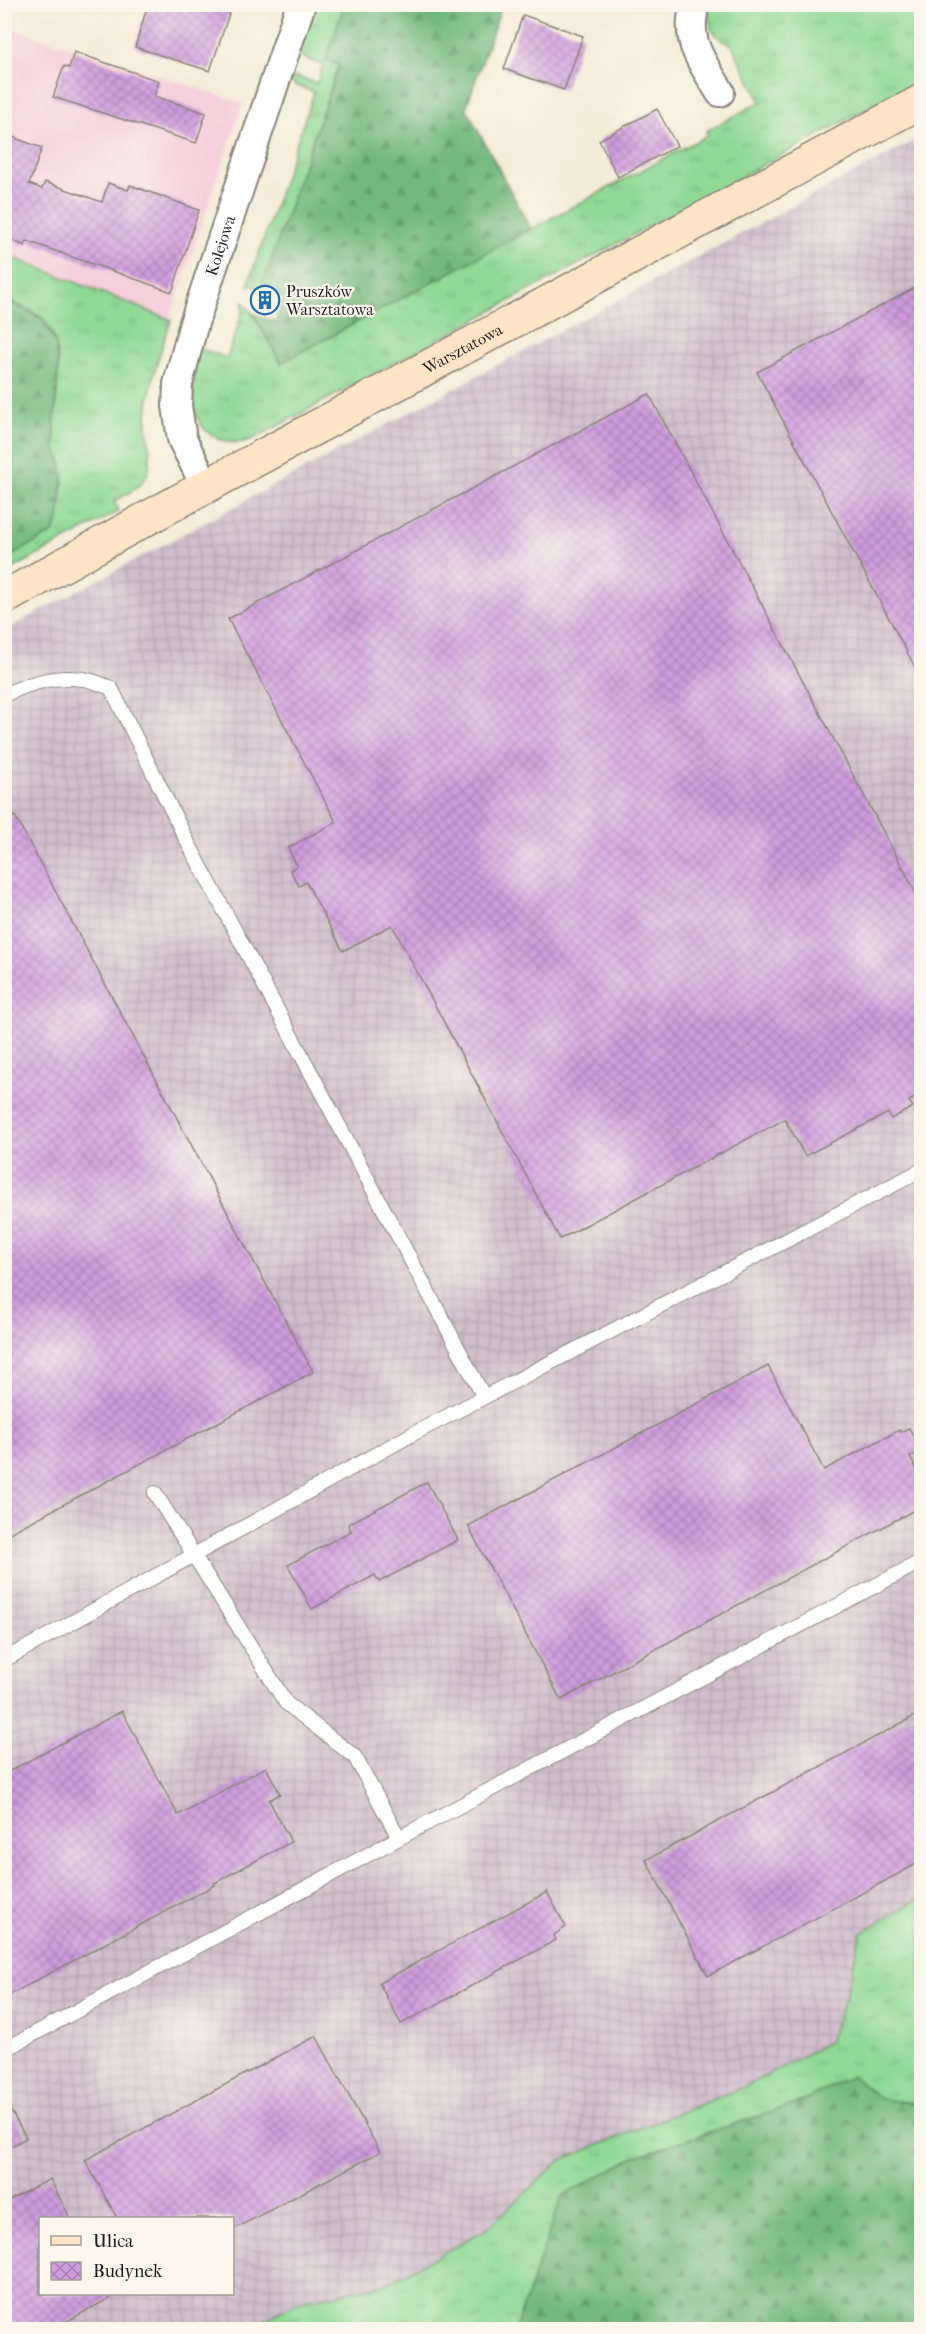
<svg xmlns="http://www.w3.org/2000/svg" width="926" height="2334" font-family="'IM FELL French Canon',serif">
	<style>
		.built { fill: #f5cfdb }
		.industrial { fill: url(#industrial-grid); fill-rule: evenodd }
		.grass { fill: url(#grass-tufts); stroke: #567a58; stroke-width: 1.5 }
		.forest { fill: url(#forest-firs); stroke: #486a4d; stroke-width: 1.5 }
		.building { fill: url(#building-cross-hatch) }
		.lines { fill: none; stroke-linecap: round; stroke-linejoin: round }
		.lane-casing { stroke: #88847a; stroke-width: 16 }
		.street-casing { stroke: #88847a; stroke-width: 32 }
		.secondary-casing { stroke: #88847a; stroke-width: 36 }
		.lane { stroke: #fff; stroke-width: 14 }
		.street { stroke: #fff; stroke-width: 28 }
		.secondary { stroke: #ffe4c6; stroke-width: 33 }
		.labels { text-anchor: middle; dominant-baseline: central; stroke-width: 4.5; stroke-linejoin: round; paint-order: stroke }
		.street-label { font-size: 16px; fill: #1c1c1c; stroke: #fbf7ec }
		.poi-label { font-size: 16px; fill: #1c1c1c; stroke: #fbf7ec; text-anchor: start }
	</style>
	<defs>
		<pattern id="industrial-grid" width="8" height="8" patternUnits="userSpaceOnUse" patternTransform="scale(1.5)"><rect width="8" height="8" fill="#d1bdcc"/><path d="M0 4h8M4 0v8" fill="none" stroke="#b3a2af"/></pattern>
		<pattern id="grass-tufts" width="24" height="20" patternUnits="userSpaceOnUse" patternTransform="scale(1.5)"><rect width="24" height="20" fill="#8fd995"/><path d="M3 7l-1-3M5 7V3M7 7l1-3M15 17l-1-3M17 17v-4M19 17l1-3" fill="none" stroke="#7bba80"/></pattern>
		<pattern id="forest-firs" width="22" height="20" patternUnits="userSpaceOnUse" patternTransform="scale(1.5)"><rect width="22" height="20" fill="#73b97e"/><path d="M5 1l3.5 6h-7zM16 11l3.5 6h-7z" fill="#639e6c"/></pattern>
		<pattern id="building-cross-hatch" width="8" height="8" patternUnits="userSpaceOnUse" patternTransform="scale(1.5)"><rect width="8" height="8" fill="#d09ddf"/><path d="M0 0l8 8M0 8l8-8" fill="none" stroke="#a87fb4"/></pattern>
	</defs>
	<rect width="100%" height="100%" fill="#fbf7ec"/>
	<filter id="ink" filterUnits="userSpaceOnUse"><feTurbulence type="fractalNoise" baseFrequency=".0167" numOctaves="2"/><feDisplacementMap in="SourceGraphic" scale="12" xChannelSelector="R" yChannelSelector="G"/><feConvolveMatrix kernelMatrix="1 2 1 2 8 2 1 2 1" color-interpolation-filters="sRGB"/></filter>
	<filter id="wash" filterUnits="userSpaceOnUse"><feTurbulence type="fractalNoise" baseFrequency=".008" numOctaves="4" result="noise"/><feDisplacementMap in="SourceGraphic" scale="24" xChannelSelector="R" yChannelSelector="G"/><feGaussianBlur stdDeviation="1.35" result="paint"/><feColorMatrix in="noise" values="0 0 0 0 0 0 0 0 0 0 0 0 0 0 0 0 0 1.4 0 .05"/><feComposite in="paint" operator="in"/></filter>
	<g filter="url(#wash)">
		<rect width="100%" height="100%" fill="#f5edd8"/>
		<polygon class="built" points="4,26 243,103 169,320 5,254"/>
		<path class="industrial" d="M 921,137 L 921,2329 L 5,2330 L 5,630 ZM 40,2218 L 232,2218 L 232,2294 L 40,2294 Z"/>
		<g class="grass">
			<polygon points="315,5 344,5 326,60 339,64 261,289 248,285 314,92 294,85 290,78 297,77 317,83 323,65 303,58 299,52"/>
			<path d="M 711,5 L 921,5 L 921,80 L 259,436 C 244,443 232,445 217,438 C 183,422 193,378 199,348 L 227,358 L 243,311 L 243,302 L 252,313 L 281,362 L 708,135 L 706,131 L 760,102 L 762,104 L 731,44 L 720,39 L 711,29 L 708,14 Z"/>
			<path d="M 4,254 L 171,320 C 160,352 148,386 147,420 C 146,437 154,455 148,472 C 142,488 129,493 114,501 L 119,511 L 5,573 L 5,558 L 62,464 C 60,458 56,452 55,446 C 50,410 72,347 42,318 C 32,309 16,304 5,299 Z"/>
			<polygon points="921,1897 921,2329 247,2330 297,2302 386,2284 485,2230 561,2160 746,2086 829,2042 845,1999 861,1933"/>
		</g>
		<g class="forest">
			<polygon points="344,5 502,5 466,108 531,229 281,363 252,313 275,322 284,299 261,289 339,65 326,60"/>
			<polygon points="5,299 43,319 56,344 58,368 55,416 55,447 62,464 63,481 59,519 53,533 5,559"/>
			<polygon points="852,2076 881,2099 921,2104 921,2329 513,2329 517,2324 562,2196 634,2157 798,2103"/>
		</g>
		<g id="blocks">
			<g class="building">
				<polygon points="148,4 221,4 231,8 210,71 135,47"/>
				<polygon points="523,15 583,36 564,90 504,69"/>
				<polygon points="74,52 159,81 154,96 206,113 196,143 53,97 64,66 69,68"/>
				<polygon points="657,109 677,146 618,177 599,140"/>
				<polygon points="4,134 42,148 29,184 42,189 45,182 102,202 108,183 128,190 130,185 199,210 172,292 27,241 25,246 4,237"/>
				<polygon points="922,284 922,680 757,372"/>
				<polygon points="261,291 273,295 269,309 256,305"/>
				<polygon points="649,394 922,904 922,1094 909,1101 913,1107 891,1119 888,1113 805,1156 785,1119 560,1239 392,925 343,951 306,882 299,886 290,870 297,866 288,848 336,822 228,619"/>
				<polygon points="15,816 313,1372 4,1536 4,821"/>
				<polygon points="768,1366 824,1470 899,1430 900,1432 909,1428 921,1451 910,1457 922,1479 922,1506 561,1700 468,1526"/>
				<polygon points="427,1482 458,1540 379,1582 375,1575 312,1609 288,1565 351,1531 348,1524"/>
				<polygon points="122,1711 178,1815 266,1767 280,1794 269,1800 291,1842 214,1883 215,1885 4,1998 4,1774"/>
				<polygon points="922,1712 922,1861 708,1976 646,1860"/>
				<polygon points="547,1892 566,1927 554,1935 556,1940 401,2024 379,1983"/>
				<polygon points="316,2036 380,2152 232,2230 232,2218 117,2218 85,2160"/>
				<polygon points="4,2098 26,2138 4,2150"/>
				<polygon points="50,2179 70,2218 40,2218 40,2294 110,2294 112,2297 51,2330 4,2330 4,2203"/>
			</g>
		</g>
	</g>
	<g filter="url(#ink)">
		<use href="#blocks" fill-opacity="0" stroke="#88847a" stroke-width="1.5"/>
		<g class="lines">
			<g class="lane-casing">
				<g id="lane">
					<path d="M 4,695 C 29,683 56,675 83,679 C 92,680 102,685 111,688 L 186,839 L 484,1397"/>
					<polyline points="155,1493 286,1703 355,1757 399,1838"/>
					<polyline points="4,1660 409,1436 922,1170"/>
					<polyline points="4,2050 399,1838 922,1561"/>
				</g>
			</g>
			<g class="street-casing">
				<g id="street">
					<path d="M 695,4 C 684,42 702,61 720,92"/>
					<path id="s1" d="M 206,487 L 182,439 L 177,406 L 178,384 L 194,323 L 301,4"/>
				</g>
			</g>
			<g class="secondary-casing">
				<g id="secondary">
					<path id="s2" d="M 4,598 L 142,521 L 922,101"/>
				</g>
			</g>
			<use href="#lane" class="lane"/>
			<use href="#street" class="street"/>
			<use href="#secondary" class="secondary"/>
		</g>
	</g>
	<defs>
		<g id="building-ring" transform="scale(1.5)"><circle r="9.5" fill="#fbf7ec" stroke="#1f6fb2" stroke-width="1.5"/><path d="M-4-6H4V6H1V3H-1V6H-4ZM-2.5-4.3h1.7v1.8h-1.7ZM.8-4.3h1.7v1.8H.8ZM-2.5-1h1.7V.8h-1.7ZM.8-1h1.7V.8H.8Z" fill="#1f6fb2"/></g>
	</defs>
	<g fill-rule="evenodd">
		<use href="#building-ring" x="265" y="300"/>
	</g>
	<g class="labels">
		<g class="street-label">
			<text stroke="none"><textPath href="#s1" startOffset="254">Kolejowa</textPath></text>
			<text stroke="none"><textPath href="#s2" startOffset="522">Warsztatowa</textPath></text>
		</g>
		<g class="poi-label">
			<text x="286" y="291">Pruszków<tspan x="286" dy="18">Warsztatowa</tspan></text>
		</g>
	</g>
	<rect width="926" height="2334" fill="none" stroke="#fbf7ec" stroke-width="24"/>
	<rect x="39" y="2217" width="195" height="78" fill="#fbf7ec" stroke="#a29f99" stroke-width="1.5"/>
	<rect x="51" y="2236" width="30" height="9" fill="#ffe4c6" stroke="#a29f99" stroke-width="1.5"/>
	<text x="93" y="2247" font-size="18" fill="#1c1c1c">Ulica</text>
	<rect x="51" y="2262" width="30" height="18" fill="url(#building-cross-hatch)" stroke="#a29f99" stroke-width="1.5"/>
	<text x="93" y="2277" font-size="18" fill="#1c1c1c">Budynek</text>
</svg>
